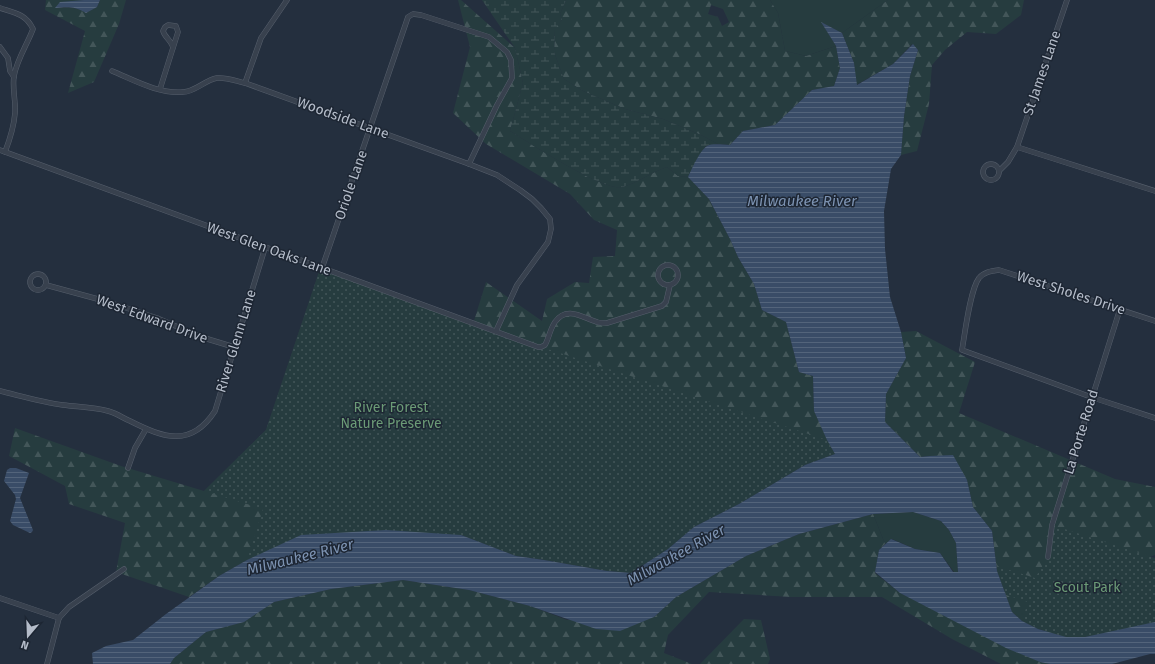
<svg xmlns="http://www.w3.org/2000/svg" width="1155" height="664" font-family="'Fira Sans',sans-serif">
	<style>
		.grass { fill: #263c3f }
		.forest { fill: url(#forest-firs); fill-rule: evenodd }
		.wetland { fill: url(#wetland-marsh) }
		.park { fill: url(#park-dots) }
		.water { fill: url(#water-rules) }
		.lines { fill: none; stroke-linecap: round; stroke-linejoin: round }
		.minor-casing { stroke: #565f6c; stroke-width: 5.5 }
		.minor { stroke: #38414e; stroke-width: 4.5 }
		.labels { text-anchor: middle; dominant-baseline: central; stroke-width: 3; stroke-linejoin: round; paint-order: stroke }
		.street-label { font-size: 14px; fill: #b4bcc9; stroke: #1d2633 }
		.park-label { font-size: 14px; fill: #6b9a76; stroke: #1d2633 }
		.water-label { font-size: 15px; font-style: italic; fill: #7c92b1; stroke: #1d2633 }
	</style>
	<defs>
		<pattern id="forest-firs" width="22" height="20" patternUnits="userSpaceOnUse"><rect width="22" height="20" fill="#263c3f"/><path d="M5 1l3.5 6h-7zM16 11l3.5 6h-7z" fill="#435659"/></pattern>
		<pattern id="wetland-marsh" width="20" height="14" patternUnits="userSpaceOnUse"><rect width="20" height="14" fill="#263c3f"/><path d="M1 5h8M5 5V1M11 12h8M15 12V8" fill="none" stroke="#435659"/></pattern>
		<pattern id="park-dots" width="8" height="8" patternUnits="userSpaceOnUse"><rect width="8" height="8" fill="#263c3f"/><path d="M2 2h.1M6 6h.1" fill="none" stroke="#435659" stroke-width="1.8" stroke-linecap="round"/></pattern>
		<pattern id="water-rules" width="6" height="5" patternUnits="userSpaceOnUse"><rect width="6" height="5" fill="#394c67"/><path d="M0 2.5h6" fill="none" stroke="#53647b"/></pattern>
	</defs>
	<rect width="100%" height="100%" fill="#242f3e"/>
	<g class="grass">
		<polygon points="770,0 888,0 842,33 822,23 836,46 806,56 785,51 778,13"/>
		<polygon points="913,512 941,521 949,530 956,543 958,573 954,572 940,553 915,549 892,539 885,544 873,514"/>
	</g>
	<g class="forest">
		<path d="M 46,0 L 84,0 L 56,8 C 67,7 75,7 86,12 L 97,7 L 100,0 L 126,0 L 119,24 L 94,82 L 68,93 L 85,31 L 45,10 Z"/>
		<path d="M 458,0 L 461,0 L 515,48 L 523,83 L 510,131 C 528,142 604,192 622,187 C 638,183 651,172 667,167 L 678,176 L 688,177 L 709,199 L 730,239 L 738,257 L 754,284 L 762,310 L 786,322 L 799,372 L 813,376 L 814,411 L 835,454 L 247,560 L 219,576 L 189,597 L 116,572 L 125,523 L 69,504 L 65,486 L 9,456 L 15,428 L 121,466 L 204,491 L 266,430 L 320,269 L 473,324 L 486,282 L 542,321 L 547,299 L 575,282 L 589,283 L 593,257 L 615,256 L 617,230 L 594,220 L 570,194 L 486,144 L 453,113 L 470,47 Z"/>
		<path d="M 566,0 L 770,0 L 778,13 L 785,51 L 806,56 L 836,46 L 840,68 L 834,86 L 812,90 L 775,125 L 743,131 L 730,145 L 718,144 L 701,135 L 663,119 L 625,109 L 583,91 L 564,79 L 554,52 L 555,28 L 562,20 L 560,14 ZM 711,5 L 723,9 L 729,22 L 722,26 L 718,17 L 708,14 Z"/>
		<polygon points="888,0 1049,0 1024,0 1021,15 996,34 967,32 945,50 932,65 929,104 917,151 901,155 904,116 910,76 918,50 912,44 893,64 856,85 854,63 842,33"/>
		<polygon points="916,331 975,362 959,413 1115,479 1155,487 1155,555 1144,559 1155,622 1038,629 1022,621 1012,612 997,571 992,531 973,507 967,480 930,456 920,457 885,422 886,394 906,358 901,332"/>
		<polygon points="873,514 885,544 879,550 875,573 900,593 1040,662 1050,664 1001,664 952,639 882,597 791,597 709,592 668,635 664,653 692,664 170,664 174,658 206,632 243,622 274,602 331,589 403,580 469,590 530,606 567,620 654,617 676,597 746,556 799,534"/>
		<polygon points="744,619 761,620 770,659 768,664 700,664"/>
	</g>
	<path class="wetland" d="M 482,0 L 566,0 L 560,14 L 562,20 L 555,29 L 554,52 L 564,79 L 583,91 L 625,109 L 663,119 L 701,135 L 718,144 L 706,146 L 701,153 L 688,177 L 678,176 L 667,167 C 651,172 638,183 622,187 C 604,192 528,142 510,131 L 523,83 L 515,48 Z"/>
	<g class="park">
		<path d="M 320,269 L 495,333 L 535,349 C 541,350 545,349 551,350 L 827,440 L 835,454 L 805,465 L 739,504 L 694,527 L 668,549 L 631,573 L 607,571 L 544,560 L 516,556 L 461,535 L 257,556 L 247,560 L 263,509 L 204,491 L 266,430 Z"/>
		<path d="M 1052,525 L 1155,558 L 1155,622 C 1130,628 1091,640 1066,637 C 1050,635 1036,627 1022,621 L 1028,602 L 1006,595 L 997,566 L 1035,578 L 1048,557 Z"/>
	</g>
	<g class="water">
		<path d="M 84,0 L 100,0 L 97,7 L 86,13 C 75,6 67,7 55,8 L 60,2 Z"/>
		<path d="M 821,22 L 842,33 L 854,63 L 857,85 L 893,64 L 913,44 L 918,50 L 910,76 L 904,116 L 901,155 L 891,169 L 884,211 L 885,249 L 890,297 L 901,332 L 906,358 L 886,394 L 885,422 L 920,457 L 930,456 L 953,455 L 967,480 L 973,507 L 992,531 L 997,571 L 1012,612 L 1022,621 L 1038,629 L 1066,637 L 1085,637 L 1155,622 L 1155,654 L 1150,654 L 1112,664 L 1050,664 L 1040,662 L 1006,648 L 900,593 L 875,572 L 879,550 L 891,539 L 915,549 L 940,553 L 953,572 L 958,572 L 956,543 L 949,530 L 941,521 L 913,512 L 873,514 L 799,534 L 746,556 L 676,597 L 654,617 L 620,631 L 596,629 L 530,606 L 469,590 L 403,580 L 331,589 L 274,602 L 244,622 L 206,632 L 174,658 L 170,664 L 93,664 L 92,653 L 106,646 L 133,640 L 166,614 L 219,576 L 247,560 L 301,535 L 386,530 L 461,535 L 516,556 L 544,560 L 607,571 L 631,573 L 668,549 L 694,527 L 739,504 L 805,465 L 835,454 L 827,440 L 814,411 L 813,376 L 799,372 L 786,322 L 762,310 L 754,284 L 738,257 L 730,239 L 709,199 L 688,177 C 692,169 700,150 707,146 C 713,143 723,145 730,145 L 743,131 L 775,125 L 812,90 L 834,86 L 840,68 L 836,46 Z"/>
		<polygon points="10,468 16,468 29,473 20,498 33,530 32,532 30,533 13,525 10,521 16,499 15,495 4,481 7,470"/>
	</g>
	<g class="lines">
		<g class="minor-casing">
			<g id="minor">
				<path d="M 0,8 C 15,13 26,14 33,29 C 27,45 17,59 14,76 C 12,88 16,101 15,113 C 14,126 10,139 5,152"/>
				<polyline points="0,47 8,58 10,71 14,77"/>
				<path d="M 112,71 C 134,80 158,94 183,92 C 195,92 205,80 217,78 C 226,77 236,81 245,83 L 469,164 L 497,175 L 520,190 L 532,199 L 541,208 L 550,219 L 551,229 L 548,242 L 517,285 L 496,331"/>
				<polyline points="245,83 261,38 287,0"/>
				<path d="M 160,89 L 178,32 L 176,26 L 168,25 L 165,27 L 163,31 C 165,38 172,41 173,48"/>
				<polyline points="1017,147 1155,191"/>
				<path d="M 0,150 L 538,347 L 541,347 L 545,345 C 549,338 550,329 555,322 C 567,305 583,318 597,322 C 600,323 604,323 607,323 L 662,306 L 666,302 L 670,285"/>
				<circle cx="991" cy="172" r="8"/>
				<polyline points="999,171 1008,162 1017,147 1067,0"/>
				<circle cx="668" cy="275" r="10"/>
				<polyline points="322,268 408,17 413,14 421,15 489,37 507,52 511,60 512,78 497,105 469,164"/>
				<circle cx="38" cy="282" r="8"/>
				<polyline points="46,285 105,301 157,318 201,337 234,347"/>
				<path d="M 1155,321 L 999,270 C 991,271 984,272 979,278 C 970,290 965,333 962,350 L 1091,397 L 1155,418"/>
				<path d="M 0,391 C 21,396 41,402 63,405 C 78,407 93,407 108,411 C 116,413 123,418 130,421 C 164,438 191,448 215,411 L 265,248"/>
				<polyline points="128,468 135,448 146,429"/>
				<polyline points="1048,557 1052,525 1120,309"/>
				<polyline points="0,598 59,618"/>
				<polyline points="47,664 59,618 69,607 124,569"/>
			</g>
		</g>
		<use href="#minor" class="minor"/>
	</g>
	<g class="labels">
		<g class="street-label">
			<text transform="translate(1042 73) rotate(-71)">St James Lane</text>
			<text transform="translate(343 118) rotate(20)">Woodside Lane</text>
			<text transform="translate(351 185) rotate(-71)">Oriole Lane</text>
			<text transform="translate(269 249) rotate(20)">West Glen Oaks Lane</text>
			<text transform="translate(1071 293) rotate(18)">West Sholes Drive</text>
			<text transform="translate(152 319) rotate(20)">West Edward Drive</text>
			<text transform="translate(236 341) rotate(-73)">River Glenn Lane</text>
			<text transform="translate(1081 432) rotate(-73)">La Porte Road</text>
		</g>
		<g class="park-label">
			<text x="391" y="407">River Forest<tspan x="391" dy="16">Nature Preserve</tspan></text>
			<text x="1087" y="587">Scout Park</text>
		</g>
		<g class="water-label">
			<text x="802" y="201">Milwaukee River</text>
			<text transform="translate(676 555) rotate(-29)">Milwaukee River</text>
			<text transform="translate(300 557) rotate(-14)">Milwaukee River</text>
		</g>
	</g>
	<g transform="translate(28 636) rotate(199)" stroke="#1d2633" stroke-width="3" paint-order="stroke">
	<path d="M0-3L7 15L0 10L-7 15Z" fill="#b4bcc9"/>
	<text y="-6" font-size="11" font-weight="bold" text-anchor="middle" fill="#b4bcc9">N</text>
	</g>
</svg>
